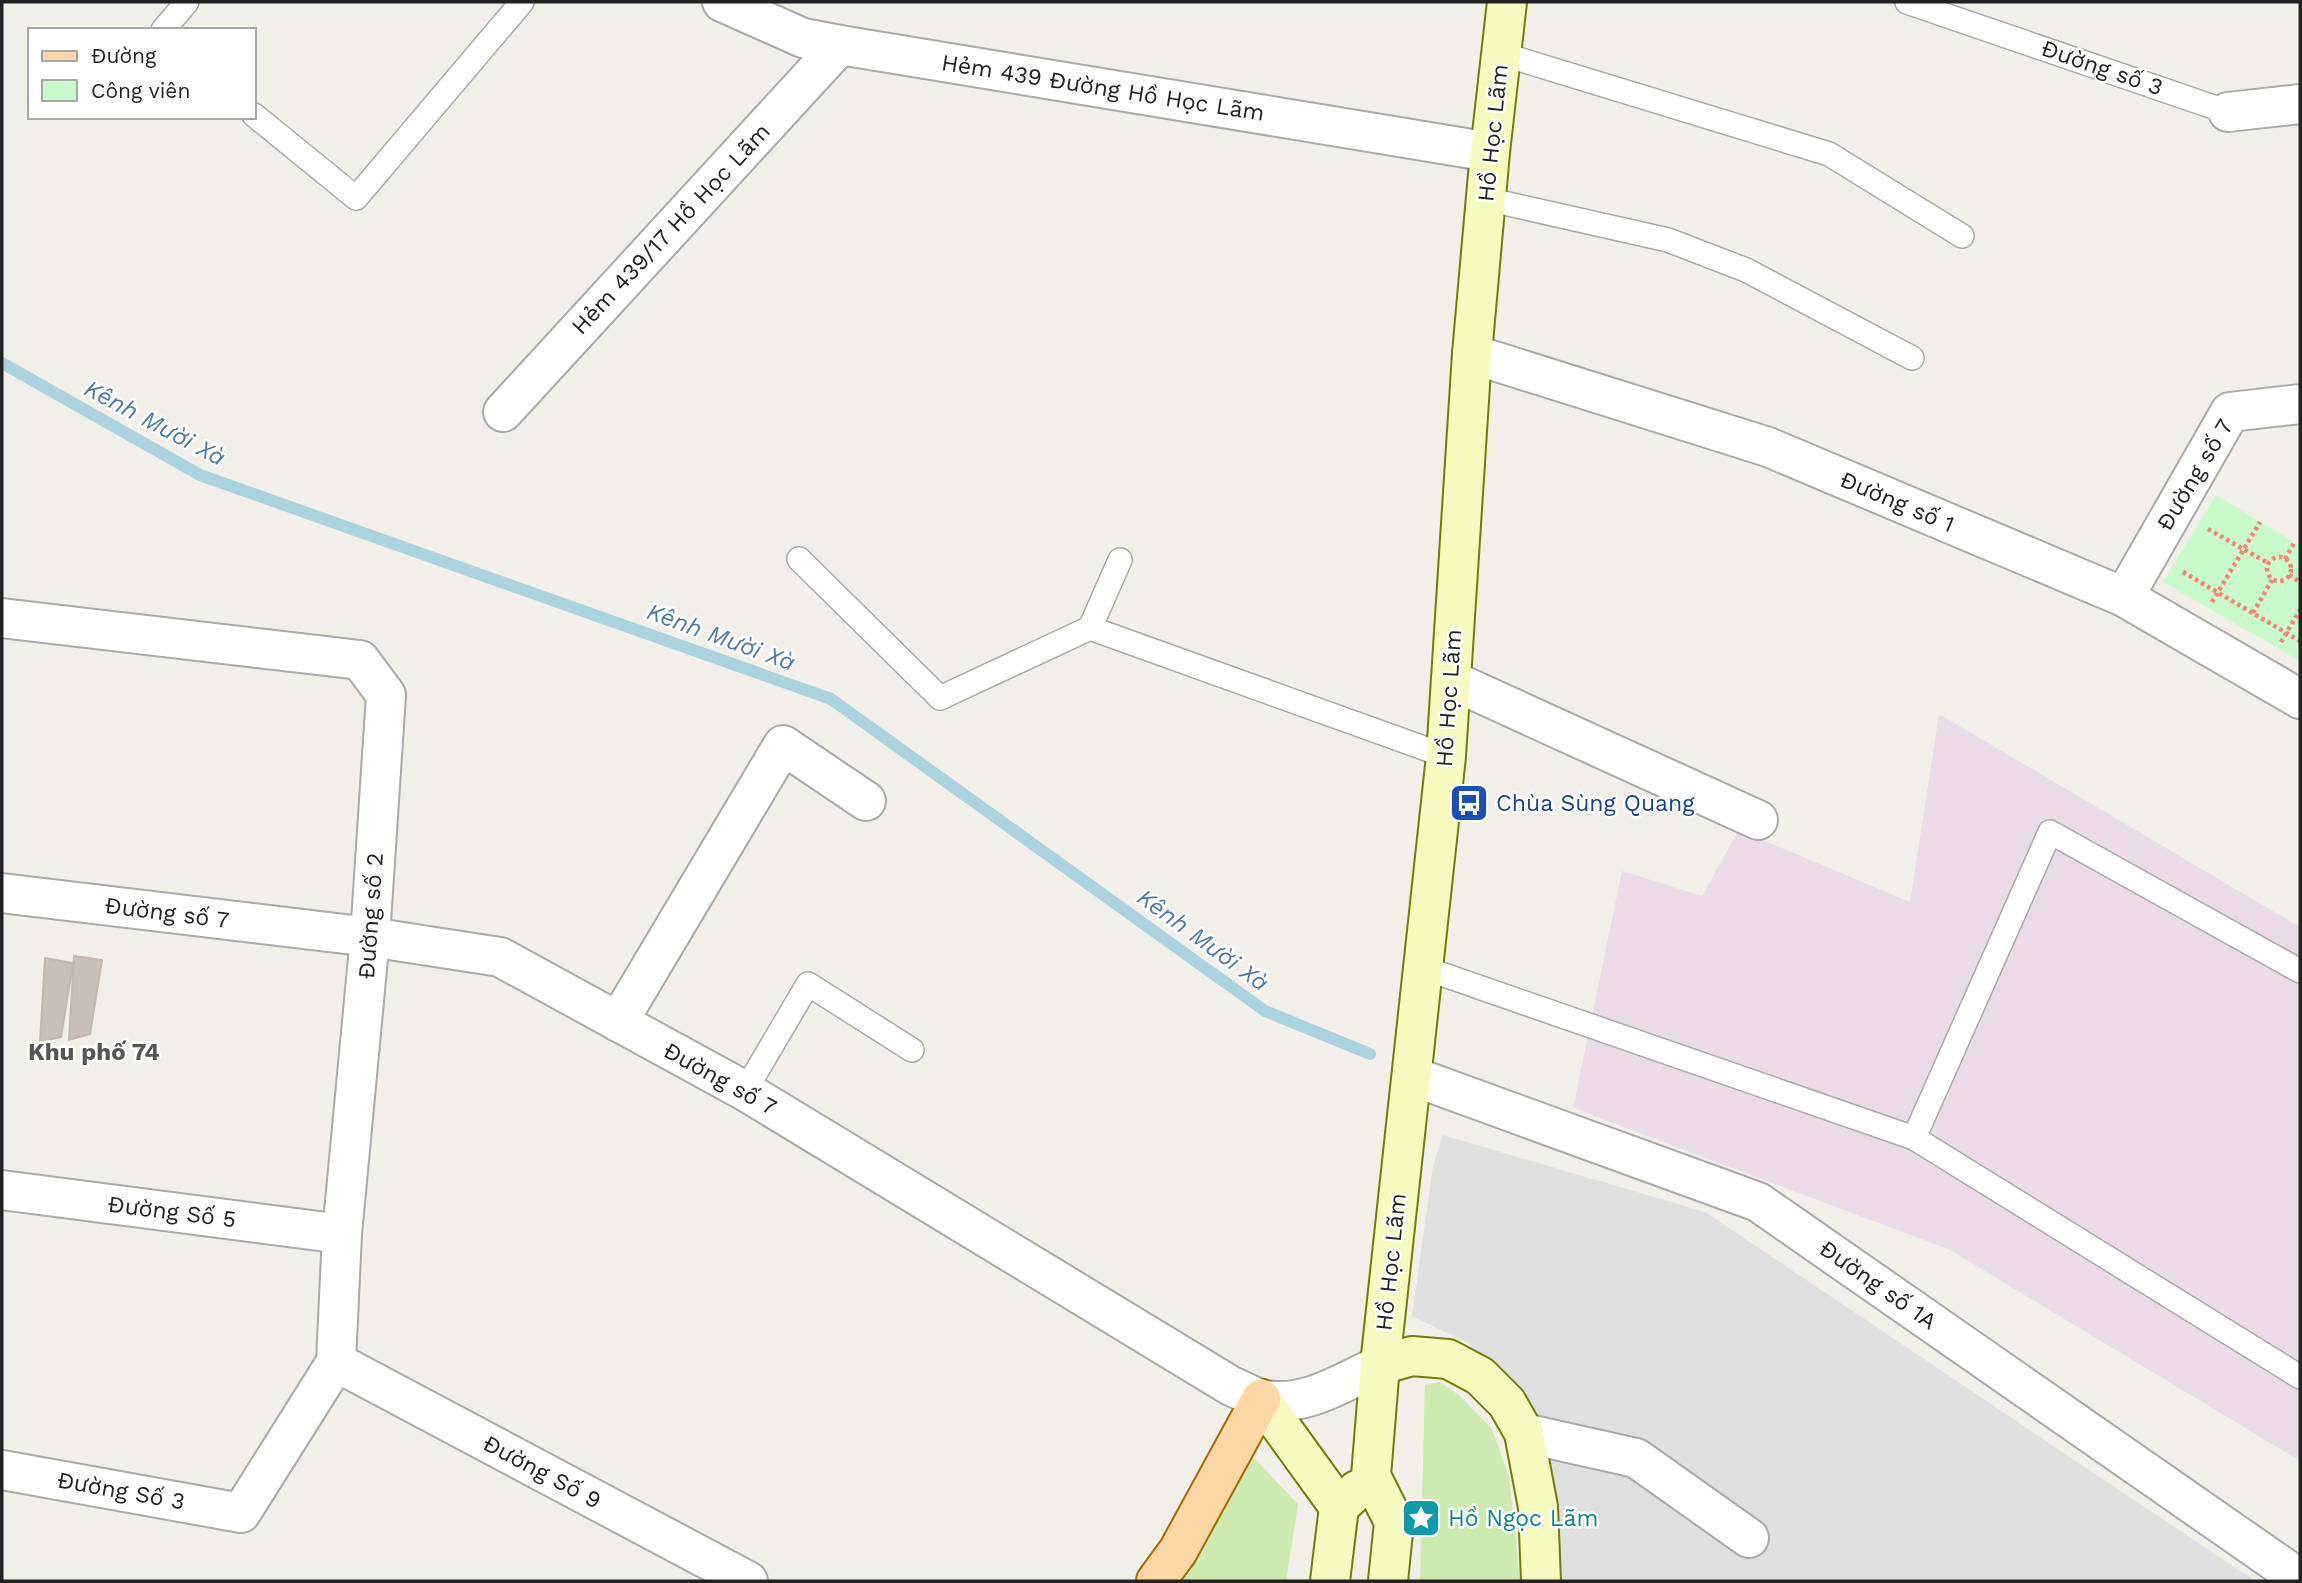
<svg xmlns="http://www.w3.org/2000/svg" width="2302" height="1583" font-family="'Work Sans',sans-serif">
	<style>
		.residential { fill: #e0dfdf }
		.industrial { fill: #ebdbe8 }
		.grass { fill: #cdebb0 }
		.park { fill: #c8facc }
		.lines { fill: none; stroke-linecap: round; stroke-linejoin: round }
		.stream { stroke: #aad3df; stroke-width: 12 }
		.building { fill: #c7bfb8; stroke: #c4b6ab; stroke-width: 2 }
		.lane-casing { stroke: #a9a9a9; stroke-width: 26 }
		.street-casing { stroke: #a9a9a9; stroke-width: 42 }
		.secondary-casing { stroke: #707d05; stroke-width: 42 }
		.primary-casing { stroke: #a06b00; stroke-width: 42 }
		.path { stroke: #fa8072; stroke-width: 4.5; stroke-dasharray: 3.5 3.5; stroke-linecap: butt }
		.lane { stroke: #fff; stroke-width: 23 }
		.street { stroke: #fff; stroke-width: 38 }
		.secondary { stroke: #f7fabf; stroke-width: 38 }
		.primary { stroke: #fcd6a4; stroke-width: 38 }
		.labels { text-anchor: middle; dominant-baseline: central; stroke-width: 5; stroke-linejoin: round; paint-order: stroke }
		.street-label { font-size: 23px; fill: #222; stroke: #fff }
		.transit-label { font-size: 23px; fill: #164399; stroke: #fff; text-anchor: start }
		.culture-label { font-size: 23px; fill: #0d838f; stroke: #fff; text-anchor: start }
		.water-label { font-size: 24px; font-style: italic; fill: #4a7aab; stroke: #fff }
		.neighbourhood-label { font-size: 24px; font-weight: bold; fill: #555; stroke: #fff }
	</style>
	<rect width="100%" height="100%" fill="#f2efe9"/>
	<polygon class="residential" points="1443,1135 1705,1212 2255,1581 1560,1581 1555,1492 1547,1450 1532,1405 1468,1343 1412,1316 1433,1166"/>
	<polygon class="industrial" points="1939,714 2300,927 2300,1461 1950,1250 1573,1108 1622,871 1702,896 1739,830 1910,902"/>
	<g class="grass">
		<polygon points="1440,1382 1460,1396 1492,1429 1509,1477 1520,1581 1420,1581 1425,1385"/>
		<polygon points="1253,1457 1298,1504 1286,1581 1182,1581 1194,1564"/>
	</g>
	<polygon class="park" points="2216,495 2300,546 2300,661 2163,582"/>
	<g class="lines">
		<polyline class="stream" points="2,363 200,475 831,699 1265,1011 1370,1054"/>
	</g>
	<g class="building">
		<polygon points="74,956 102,960 90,1034 69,1040"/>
		<polygon points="45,958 73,963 61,1037 40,1042"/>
	</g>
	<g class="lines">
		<g class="lane-casing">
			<g id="lane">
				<polyline points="1907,2 2228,112"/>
				<polyline points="163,30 187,2"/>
				<polyline points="1502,54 1829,154 1962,236"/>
				<polyline points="254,115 356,198 522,2"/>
				<polyline points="1486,199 1668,240 1746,270 1912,358"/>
				<polyline points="799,559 940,698 1090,628"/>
				<polyline points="1120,560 1090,628 1446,756"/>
				<polyline points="1424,968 1914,1138 2300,1377"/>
				<polyline points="745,1091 808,984 912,1050"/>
				<polyline points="1914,1138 2050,832 2300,971"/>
			</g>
		</g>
		<g class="street-casing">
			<g id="street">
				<polyline points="722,2 803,38 840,45 1490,152"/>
				<polyline points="2228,112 2300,104"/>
				<polyline points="1472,354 1768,447 2124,597 2300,699"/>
				<polyline points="503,412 840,45"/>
				<polyline points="2124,597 2230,412 2300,404"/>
				<polyline points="2,618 360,660 386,695 370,937 342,1234 336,1362 241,1513 2,1470"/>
				<polyline points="1451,680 1758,820"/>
				<path d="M 2,893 L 370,937 L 500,957 L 745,1091 L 1231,1386 C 1241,1390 1251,1396 1261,1399 C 1304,1409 1343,1382 1380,1365"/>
				<polyline points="618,1022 783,745 866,801"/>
				<polyline points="1412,1076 1758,1202 2300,1579"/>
				<polyline points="2,1190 342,1234"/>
				<polyline points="336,1362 748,1581"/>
				<polyline points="1524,1433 1636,1458 1749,1538"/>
			</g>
		</g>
		<g class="secondary-casing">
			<g id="secondary">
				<polyline points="1380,1365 1412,1356 1448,1359 1480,1376 1507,1403 1524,1433 1538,1507 1541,1581"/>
				<polyline points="1261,1399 1339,1507"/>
				<polyline points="1330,1581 1339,1507 1357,1490"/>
				<polyline points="1388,1581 1394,1522 1371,1476 1380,1365 1446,756 1472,354 1490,152 1507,2"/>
			</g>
		</g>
		<g class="primary-casing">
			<polyline id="primary" points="1156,1581 1178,1551 1261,1399"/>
		</g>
		<g class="path">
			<polyline points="2208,529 2268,563"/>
			<circle cx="2279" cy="569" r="12"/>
			<polyline points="2285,559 2294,543"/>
			<polyline points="2183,572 2300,641"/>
			<polyline points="2289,575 2300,582"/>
			<polyline points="2212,602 2260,522"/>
			<polyline points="2253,613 2272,580"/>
			<polyline points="2281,642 2300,610"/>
		</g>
		<use href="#lane" class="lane"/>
		<use href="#street" class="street"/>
		<use href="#secondary" class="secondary"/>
		<use href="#primary" class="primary"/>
	</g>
	<defs>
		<g id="bus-square" transform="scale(2.0125)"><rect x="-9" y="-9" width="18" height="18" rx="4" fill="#1a4fb4" stroke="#fff"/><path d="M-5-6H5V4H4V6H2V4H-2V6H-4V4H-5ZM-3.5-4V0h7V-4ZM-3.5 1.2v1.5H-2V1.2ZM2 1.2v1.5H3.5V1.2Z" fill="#fff"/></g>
		<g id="sight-square" transform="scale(2.0125)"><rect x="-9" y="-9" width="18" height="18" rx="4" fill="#0f9aa8" stroke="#fff"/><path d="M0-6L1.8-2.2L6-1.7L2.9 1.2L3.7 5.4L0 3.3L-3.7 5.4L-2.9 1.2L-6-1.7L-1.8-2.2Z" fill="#fff"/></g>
	</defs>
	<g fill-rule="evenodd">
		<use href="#bus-square" x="1469" y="803"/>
		<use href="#sight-square" x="1421" y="1518"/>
	</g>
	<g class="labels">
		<g class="street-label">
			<text transform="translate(2102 68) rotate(19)">Đường số 3</text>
			<text transform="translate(1103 88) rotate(9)">Hẻm 439 Đường Hồ Học Lãm</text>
			<text transform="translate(1493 133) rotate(-84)">Hồ Học Lãm</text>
			<text transform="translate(671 229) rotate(-47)">Hẻm 439/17 Hồ Học Lãm</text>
			<text transform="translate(2195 475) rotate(-59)">Đường số 7</text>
			<text transform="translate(1897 502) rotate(23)">Đường số 1</text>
			<text transform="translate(1449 698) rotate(-86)">Hồ Học Lãm</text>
			<text transform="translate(167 913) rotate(7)">Đường số 7</text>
			<text transform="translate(371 916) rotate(-86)">Đường số 2</text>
			<text transform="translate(720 1079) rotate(29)">Đường số 7</text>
			<text transform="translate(172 1212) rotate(7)">Đường Số 5</text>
			<text transform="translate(1391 1262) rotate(-84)">Hồ Học Lãm</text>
			<text transform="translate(1878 1285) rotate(35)">Đường số 1A</text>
			<text transform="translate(542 1472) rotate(28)">Đường Số 9</text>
			<text transform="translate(121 1491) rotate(10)">Đường Số 3</text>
		</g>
		<g class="transit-label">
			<text x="1496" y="803">Chùa Sùng Quang</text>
		</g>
		<g class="culture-label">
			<text x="1448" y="1518">Hồ Ngọc Lãm</text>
		</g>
		<g class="water-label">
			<text transform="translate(155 423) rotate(28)">Kênh Mười Xà</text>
			<text transform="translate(721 637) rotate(20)">Kênh Mười Xà</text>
			<text transform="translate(1203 940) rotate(36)">Kênh Mười Xà</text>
		</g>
		<g class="neighbourhood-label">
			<text x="94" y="1052">Khu phố 74</text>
		</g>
	</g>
	<rect width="2302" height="1583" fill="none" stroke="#222222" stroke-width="7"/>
	<rect x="28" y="28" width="228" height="91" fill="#ffffff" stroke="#a7a7a7" stroke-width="2"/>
	<rect x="42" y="51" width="35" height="10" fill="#fcd6a4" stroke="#a7a7a7" stroke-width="2"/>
	<text x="91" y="63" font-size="21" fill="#222222">Đường</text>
	<rect x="42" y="80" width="35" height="21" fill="#c8facc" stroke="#a7a7a7" stroke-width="2"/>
	<text x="91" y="98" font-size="21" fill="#222222">Công viên</text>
</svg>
